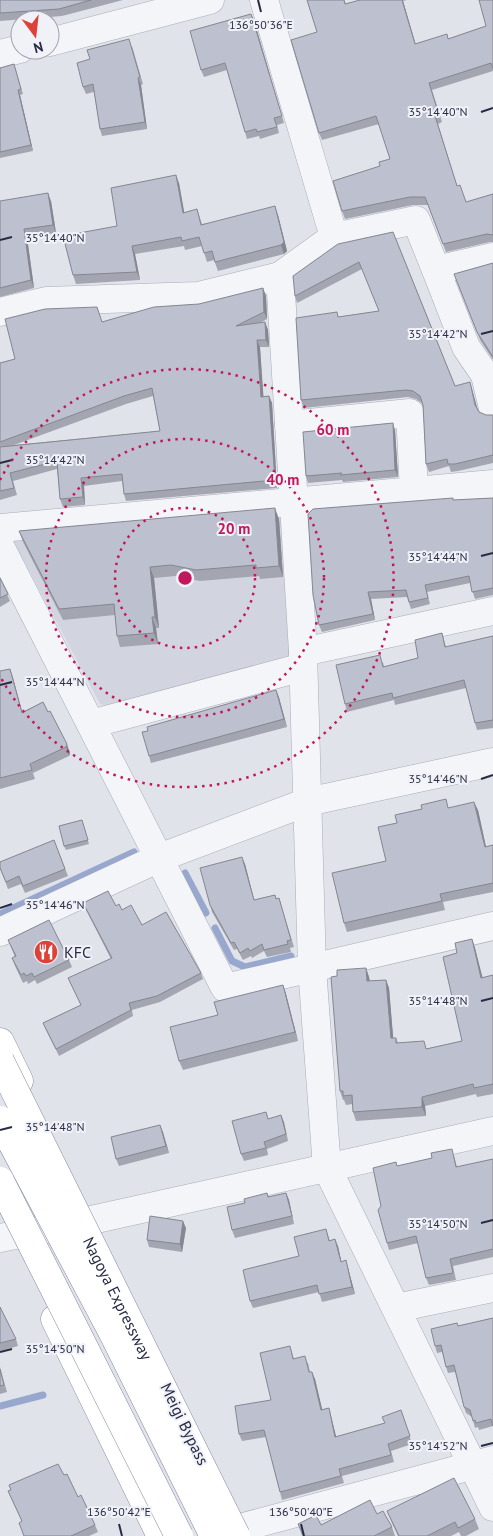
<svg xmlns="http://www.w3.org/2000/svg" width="493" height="1536" font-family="'PT Sans',sans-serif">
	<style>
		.built { fill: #d2d5e0 }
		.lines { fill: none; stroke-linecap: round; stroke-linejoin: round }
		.stream { stroke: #98a7ce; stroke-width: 7 }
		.minor-casing { stroke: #a9acb9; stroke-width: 29 }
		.highway-casing { stroke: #868ca3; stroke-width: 29 }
		.minor { stroke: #f4f5f9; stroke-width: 28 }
		.highway { stroke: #fff; stroke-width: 28 }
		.highway-bridge-casing { stroke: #868ca3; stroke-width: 29; stroke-linecap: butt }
		.highway-bridge { stroke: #fff; stroke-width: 28 }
		.wall { fill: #a3a5b1; fill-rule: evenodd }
		.shaded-wall { fill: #848690 }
		.building { fill: #bdc0ce; stroke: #848690 }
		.ticks { fill: none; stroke: #272c44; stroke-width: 2 }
		.ring { fill: none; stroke: #c2185b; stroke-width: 2.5; stroke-dasharray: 2.5 5 }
		.labels { text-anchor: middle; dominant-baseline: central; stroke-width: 4; stroke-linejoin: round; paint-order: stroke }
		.poi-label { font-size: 16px; fill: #272c44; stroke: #f1f2f8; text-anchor: start }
		.street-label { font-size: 16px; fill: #272c44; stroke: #f1f2f8 }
		.ticks-label { font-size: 12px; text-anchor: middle; fill: #272c44; stroke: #f1f2f8; stroke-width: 4; stroke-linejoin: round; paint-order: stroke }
		.centre { fill: #c2185b; stroke: #f1f2f8; stroke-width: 2.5 }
		.ring-label { font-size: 15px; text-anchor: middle; font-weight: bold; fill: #c2185b; stroke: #f1f2f8; stroke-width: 4; stroke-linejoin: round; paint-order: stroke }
	</style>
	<rect width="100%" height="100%" fill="#e1e3eb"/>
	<polygon class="built" points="280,517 287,523 292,652 286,660 109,707 100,704 14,542 19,535"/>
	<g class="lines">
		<g class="stream">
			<polyline points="185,873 206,913"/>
			<polyline points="0,914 134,852"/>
			<polyline points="215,928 232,961 245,967 291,956"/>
			<polyline points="0,1406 43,1395"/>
		</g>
		<g class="minor-casing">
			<g id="minor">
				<polyline points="264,0 334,237"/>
				<polyline points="50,42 210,0"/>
				<polyline points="0,54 20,49"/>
				<polyline points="436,270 466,347 485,375 493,408"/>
				<polyline points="280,276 303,652 312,968 327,1168 493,1507"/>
				<polyline points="0,312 46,301 198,296 280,276 334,237 416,220 436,270 493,257"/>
				<polyline points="289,425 410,413 414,491"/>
				<polyline points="0,528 493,484"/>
				<polyline points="0,546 225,988 493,926"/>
				<polyline points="303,652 493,611"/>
				<polyline points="91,724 303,667"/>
				<polyline points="0,932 159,858 307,802 493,762"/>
				<polyline points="0,1238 87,1221 493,1131"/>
				<polyline points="396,1308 493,1288"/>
				<polyline points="236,1529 493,1460"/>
			</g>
		</g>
		<g class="highway-casing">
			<g id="highway">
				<polyline points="0,1042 19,1081"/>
				<polyline points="55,1319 161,1536"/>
			</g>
		</g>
		<use href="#minor" class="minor"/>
		<use href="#highway" class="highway"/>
		<g class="highway-bridge-casing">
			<g id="highway-bridge">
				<path id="s1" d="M 0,1061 L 236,1536"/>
				<polyline points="0,1120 113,1333 214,1536"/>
				<polyline points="0,1181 179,1536"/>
			</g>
		</g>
		<use href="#highway-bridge" class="highway-bridge"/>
	</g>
	<g class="wall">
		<polygon points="0,0 123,0 62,16 0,21"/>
		<polygon points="307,0 344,0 346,4 360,0 407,0 403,1 415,44 448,39 486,26 493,0 493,71 432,90 442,122 438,124 457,186 466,202 493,194 493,242 490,242 446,252 428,205 413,205 345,219 342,211 380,166 390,159 379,124 322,140 319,133 317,32"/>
		<polygon points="251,14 284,123 277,125 279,133 260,139 259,136 247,139 227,70 204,77 201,70"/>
		<polygon points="132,46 143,84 141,85 147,129 102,136 100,129 94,92 86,94 83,87"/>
		<polygon points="14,64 23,94 20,95 33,151 0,158 0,68"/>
		<polygon points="179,183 184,213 197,209 202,224 278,215 287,251 284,254 218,271 214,260 207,262 202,246 185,250 184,246 135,254 140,280 76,284 73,275 117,226"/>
		<polygon points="0,201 51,201 56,233 27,237 34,288 0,297"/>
		<polygon points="393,232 455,386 472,389 477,407 479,412 486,415 493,415 493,463 458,471 451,472 449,466 429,472 426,464 423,404 416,399 408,397 304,408 301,400 339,317 379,311 362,269 297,303 295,296"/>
		<polygon points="493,263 493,360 480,340 454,274"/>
		<path d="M 263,288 L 266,296 L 267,319 L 260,323 L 265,322 L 268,330 L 269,347 L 260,347 L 263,396 L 269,396 L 272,403 L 277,488 L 126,501 L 124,494 L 122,481 L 84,486 L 85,505 L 63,507 L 60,499 L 57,469 L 13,481 L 17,495 L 0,500 L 0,363 L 15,359 L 102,322 L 199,304 ZM 153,396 L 160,431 L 14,445 L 126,404 Z"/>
		<polygon points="395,430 398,477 343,482 342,480 308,483 306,476"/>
		<polygon points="453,498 453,500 493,498 493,595 475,599 470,583 427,592 430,604 411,609 407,597 371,599 375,620 322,632 319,625"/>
		<polygon points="279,519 283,577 260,579 259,576 200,581 175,576 154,578 159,628 156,628 158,644 120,647 117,636 115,615 63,620 23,542 19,531"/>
		<polygon points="0,578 10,601 0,607"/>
		<polygon points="442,633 446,647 493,636 493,728 477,730 475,723 466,688 395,705 394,700 347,712 345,704 383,662 384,667 418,658"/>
		<polygon points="10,669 13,678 22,712 43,702 70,753 69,756 33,773 35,779 0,789 0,671"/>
		<polygon points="276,690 287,727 151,763 149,756"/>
		<polygon points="449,808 478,810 486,847 493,845 493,892 443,902 445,910 347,932 344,923 386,861 397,823"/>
		<polygon points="82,820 89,844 66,850 64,846"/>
		<polygon points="54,840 68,876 25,893 21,884 8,889 0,868"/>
		<polygon points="245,864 254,900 275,895 276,898 279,898 294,947 290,948 291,952 267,957 264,951 252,958 251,956 243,960 237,949 234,950 212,912 210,905"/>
		<polygon points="83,903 116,906 142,925 201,973 203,979 160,1002 132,1010 133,1016 59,1056 46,1030 43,1023 81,1005 68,978 111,959 86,910"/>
		<polygon points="472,939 475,948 482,978 493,975 493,1094 477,1097 476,1094 425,1106 426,1116 356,1121 353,1112 353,1104 346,1105 344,1100 343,1100 340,1091 337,976 366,968 369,977 370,981 386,980 389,988 393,1038 396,1038 398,1043 427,1049 462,1041 457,953"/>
		<polygon points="8,940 69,960 72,967 37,984 35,980 28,984 27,981 23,983 15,966 12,958 15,957"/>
		<polygon points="283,985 286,994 298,1041 183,1070 179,1061 218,1015"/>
		<polygon points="266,1112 268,1119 281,1115 288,1141 267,1149 268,1155 244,1161 241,1154"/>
		<polygon points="160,1125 169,1153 119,1166 116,1159"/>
		<polygon points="454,1156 457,1167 493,1159 493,1257 453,1266 456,1280 429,1285 426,1278 418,1243 389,1250 387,1243 381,1206 398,1166 432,1158"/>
		<polygon points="267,1193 269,1197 286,1193 289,1200 294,1224 235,1238 232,1230 245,1203"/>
		<polygon points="186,1228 182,1252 149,1247 147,1240"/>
		<polygon points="326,1229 330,1241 338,1246 341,1261 348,1268 355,1294 322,1302 319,1292 253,1308 250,1301 299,1256"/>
		<polygon points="0,1307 16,1339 18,1346 0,1351"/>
		<polygon points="493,1318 493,1426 479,1430 478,1427 475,1428 472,1417 466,1413 464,1407 455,1372 448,1373 446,1367 442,1352 437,1353 435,1346 458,1326"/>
		<polygon points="290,1346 294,1359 308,1363 310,1372 315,1379 322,1410 329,1408 331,1416 336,1437 385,1423 401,1410 412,1444 391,1451 394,1462 342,1476 344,1483 282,1500 280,1492 266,1437 242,1441 239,1434 271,1400"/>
		<polygon points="0,1367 7,1392 0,1394"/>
		<polygon points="64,1475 95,1525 98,1532 89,1536 24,1536 22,1522 8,1491 11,1490 9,1485"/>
		<polygon points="387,1511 475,1519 479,1529 466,1536 461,1536 459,1532 451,1536 398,1536 391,1521"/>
		<polygon points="377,1514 392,1527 395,1536 302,1536 298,1524 321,1525"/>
	</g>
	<g class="shaded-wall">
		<polygon points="402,0 403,1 418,52 415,44"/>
		<polygon points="251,14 254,20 284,123 282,116"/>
		<polygon points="138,78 141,85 147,129 145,122"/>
		<polygon points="18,90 20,95 33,151 31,145"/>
		<polygon points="176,175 179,183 186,222 183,213"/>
		<polygon points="48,193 51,201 56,233 53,225"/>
		<polygon points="275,206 278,215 287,251 284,254 281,245"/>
		<polygon points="24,229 27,237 34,288 31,280"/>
		<polygon points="132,246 135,254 140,280 137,272"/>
		<polygon points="263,288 266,296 267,319 264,312"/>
		<polygon points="265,322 268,330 269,347 266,340"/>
		<polygon points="257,340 260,347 264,404 261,397"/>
		<polygon points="470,382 472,389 478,412 475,405"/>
		<polygon points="269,396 272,403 277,488 275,480"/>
		<polygon points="393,423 395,430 398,477 395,470"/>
		<polygon points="81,478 84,486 85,505 83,497"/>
		<polygon points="275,508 279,519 283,577 279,566"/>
		<polygon points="150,567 154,578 159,628 155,617"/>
		<polygon points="368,592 371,599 375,620 373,614"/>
		<polygon points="152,617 156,628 158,644 154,633"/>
		<polygon points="10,669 13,678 25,722 22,713"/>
		<polygon points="276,690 279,697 287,727 284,719"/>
		<polygon points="67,744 70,753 69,756 66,747"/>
		<polygon points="474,802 478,810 488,856 485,847"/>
		<polygon points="242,857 245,864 256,907 254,900"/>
		<polygon points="472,939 475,948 485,987 481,978"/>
		<polygon points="366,968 369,977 371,990 367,981"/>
		<polygon points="386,980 389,988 394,1047 391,1038"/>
		<polygon points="283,985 286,994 298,1041 295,1032"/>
		<polygon points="422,1097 425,1106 426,1116 422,1107"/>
		<polygon points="281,1115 284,1122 288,1141 286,1134"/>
		<polygon points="160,1125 163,1132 169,1153 166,1146"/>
		<polygon points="286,1193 289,1200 294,1224 292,1216"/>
		<polygon points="183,1221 186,1228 182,1252 180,1244"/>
		<polygon points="335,1239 338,1246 343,1269 341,1262"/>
		<polygon points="346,1260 348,1268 355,1294 352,1287"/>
		<polygon points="312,1372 315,1379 324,1417 321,1410"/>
		<polygon points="329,1408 338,1444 335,1437"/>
	</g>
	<g class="building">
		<polygon points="0,0 91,0 59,9 0,13"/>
		<polygon points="307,0 344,0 345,4 360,0 402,0 415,44 447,34 448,39 486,26 479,0 493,0 493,68 491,63 429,83 439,115 435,116 457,186 460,185 466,202 493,194 493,235 487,234 443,244 425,197 410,197 342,211 333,181 380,166 379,162 390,159 376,116 319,133 291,40 317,32"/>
		<polygon points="251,14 282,116 274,118 277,127 257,132 256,129 245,132 225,63 201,70 190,31"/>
		<polygon points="129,39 140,77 138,78 145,122 100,129 93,84 83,87 77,63 90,59 87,50"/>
		<polygon points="14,64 21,89 18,90 31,145 0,152 0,68"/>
		<polygon points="176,175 183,213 197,209 201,225 275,206 284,242 281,245 215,262 212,251 204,253 199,237 182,241 181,237 132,246 137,272 73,275 63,236 117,226 111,188"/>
		<polygon points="48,193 53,225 24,229 31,280 0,288 0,201"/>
		<polygon points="393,232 455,386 470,382 475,405 479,412 486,415 493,415 493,455 455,464 448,464 447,459 426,464 423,405 420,396 413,391 406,390 301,400 296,318 337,312 338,317 379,311 359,262 295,296 293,276 338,244"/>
		<polygon points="493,263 493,357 477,332 454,274"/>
		<polygon points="263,288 264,312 236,326 265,322 266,340 257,340 261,397 269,396 275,480 124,494 122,474 81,478 83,497 60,499 57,461 10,473 14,488 0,491 0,447 160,431 152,388 124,396 0,442 0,363 15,359 5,319 45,309 97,307 102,322 154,307 199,304"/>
		<polygon points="393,423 395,470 340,475 342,473 306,476 303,432"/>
		<polygon points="453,498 453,500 493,498 493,588 472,592 469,576 425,585 428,598 409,602 406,590 368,592 373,614 319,625 313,595 308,514 313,509"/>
		<polygon points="275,508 279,566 256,568 256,565 196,570 171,565 150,567 155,617 152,617 154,633 117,636 114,604 59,609 19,531"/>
		<polygon points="0,578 8,594 0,598"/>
		<polygon points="442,633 445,647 493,636 493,720 475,723 464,680 393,698 392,693 345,704 336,665 380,655 383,667 418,658 415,640"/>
		<polygon points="10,669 22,713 43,702 48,712 50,711 67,744 66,747 30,764 32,770 0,778 0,671"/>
		<polygon points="276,690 284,719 149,756 142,732 148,731 147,727"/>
		<polygon points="446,799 448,808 474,802 485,847 493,845 493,883 440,894 442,901 344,923 332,873 386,861 378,827 397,823 395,815 422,809 421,805"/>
		<polygon points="82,820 88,840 64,846 59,826"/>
		<polygon points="54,840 65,869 23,886 19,876 6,882 0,868 0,862"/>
		<polygon points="242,857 254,900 275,895 276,899 279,898 291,940 287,941 288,944 264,950 262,944 250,951 248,948 240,953 234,942 231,943 210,905 200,868"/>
		<polygon points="108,891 116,906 119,904 122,910 131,905 142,925 166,912 201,973 157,996 129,1003 131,1010 56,1049 43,1023 81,1005 68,978 112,958 83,903"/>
		<polygon points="49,920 69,960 34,977 32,973 26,976 24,973 21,975 12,958 16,956 8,940"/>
		<polygon points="472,939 481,978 493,975 493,1084 474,1088 473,1084 422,1097 422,1107 353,1112 352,1095 343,1096 343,1091 340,1091 331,977 337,976 337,970 366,968 367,981 386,980 391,1038 396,1038 396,1043 424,1041 426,1049 462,1041 443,957 457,953 455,943"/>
		<polygon points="283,985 295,1032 179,1061 170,1027 218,1015 214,1002"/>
		<polygon points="266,1112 268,1119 281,1115 286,1134 264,1142 266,1148 241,1154 232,1121"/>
		<polygon points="160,1125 166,1146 116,1159 111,1137"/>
		<polygon points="452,1149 456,1167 493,1159 493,1249 450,1259 453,1273 426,1278 416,1236 387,1243 378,1210 381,1206 373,1168 396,1162 397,1166 432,1158 431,1153"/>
		<polygon points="267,1193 268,1197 286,1193 292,1216 232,1230 227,1207 245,1203 244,1199"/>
		<polygon points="150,1216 183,1221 180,1244 147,1240"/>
		<polygon points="326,1229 329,1241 335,1239 341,1262 346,1260 352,1287 319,1294 317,1285 250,1301 243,1270 299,1256 294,1237"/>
		<polygon points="0,1307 16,1339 0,1343"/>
		<polygon points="493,1318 493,1426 491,1419 476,1423 475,1420 473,1421 470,1410 464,1407 454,1365 446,1367 441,1345 435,1346 431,1329 457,1323 458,1326"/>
		<polygon points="290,1346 293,1359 305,1356 309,1372 312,1372 321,1410 329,1408 335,1437 385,1423 382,1417 401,1410 410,1436 388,1444 391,1455 339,1469 341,1476 280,1492 264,1430 239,1434 235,1406 271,1400 260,1353"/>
		<polygon points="0,1369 4,1385 0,1386"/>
		<polygon points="58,1464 64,1475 67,1474 78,1497 81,1495 95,1525 71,1536 24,1536 19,1523 22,1521 8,1491 11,1490 9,1485"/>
		<polygon points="454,1478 475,1519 458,1528 455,1522 427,1536 399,1536 387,1511"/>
		<polygon points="370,1500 377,1514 383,1511 392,1527 374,1536 304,1536 298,1524 316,1515 321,1525"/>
	</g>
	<path class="ticks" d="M 258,0 L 261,12M 481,112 L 493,108M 0,240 L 12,237M 481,334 L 493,331M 0,463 L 12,460M 481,556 L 493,553M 0,685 L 12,682M 481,779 L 493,775M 0,908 L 12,904M 481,1001 L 493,998M 0,1130 L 12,1127M 481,1223 L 493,1220M 0,1352 L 12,1349M 481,1446 L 493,1443M 119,1524 L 122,1536M 301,1524 L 304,1536"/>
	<g class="ring">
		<circle cx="185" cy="578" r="70"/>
		<circle cx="185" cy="578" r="139"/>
		<path d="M0 480A209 209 0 1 1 0 676"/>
	</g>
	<defs>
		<g id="restaurant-disc" transform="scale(1.25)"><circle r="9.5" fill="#dc4239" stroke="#f1f2f8"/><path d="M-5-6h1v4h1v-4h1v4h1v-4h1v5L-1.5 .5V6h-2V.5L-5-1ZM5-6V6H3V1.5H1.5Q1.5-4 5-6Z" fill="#fff"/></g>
	</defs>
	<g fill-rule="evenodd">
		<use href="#restaurant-disc" x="46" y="952"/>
	</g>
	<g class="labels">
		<g class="poi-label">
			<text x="64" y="952">KFC</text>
		</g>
		<g class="street-label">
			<text stroke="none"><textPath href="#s1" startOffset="265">Nagoya Expressway</textPath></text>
			<text transform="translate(185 1424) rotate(64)">Meigi Bypass</text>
		</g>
	</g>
	<g class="ticks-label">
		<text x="261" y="29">136°50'36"E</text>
		<text x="438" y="116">35°14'40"N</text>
		<text x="55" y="242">35°14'40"N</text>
		<text x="438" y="338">35°14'42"N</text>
		<text x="55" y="464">35°14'42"N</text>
		<text x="438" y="561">35°14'44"N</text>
		<text x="55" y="686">35°14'44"N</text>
		<text x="438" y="783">35°14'46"N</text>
		<text x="55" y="909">35°14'46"N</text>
		<text x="438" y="1005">35°14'48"N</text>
		<text x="55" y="1131">35°14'48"N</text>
		<text x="438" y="1228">35°14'50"N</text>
		<text x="55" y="1353">35°14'50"N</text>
		<text x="438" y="1450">35°14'52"N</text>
		<text x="119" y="1516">136°50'42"E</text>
		<text x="301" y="1516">136°50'40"E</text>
	</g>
	<circle cx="185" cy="578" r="8" class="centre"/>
	<g class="ring-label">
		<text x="333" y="435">60 m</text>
		<text x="283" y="485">40 m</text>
		<text x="234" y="534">20 m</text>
	</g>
	<g transform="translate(35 35) rotate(165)"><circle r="24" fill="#f1f2f8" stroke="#a0a3b0"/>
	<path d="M0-4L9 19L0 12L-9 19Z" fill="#dc4239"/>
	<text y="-8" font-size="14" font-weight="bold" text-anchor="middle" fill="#272c44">N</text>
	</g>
</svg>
